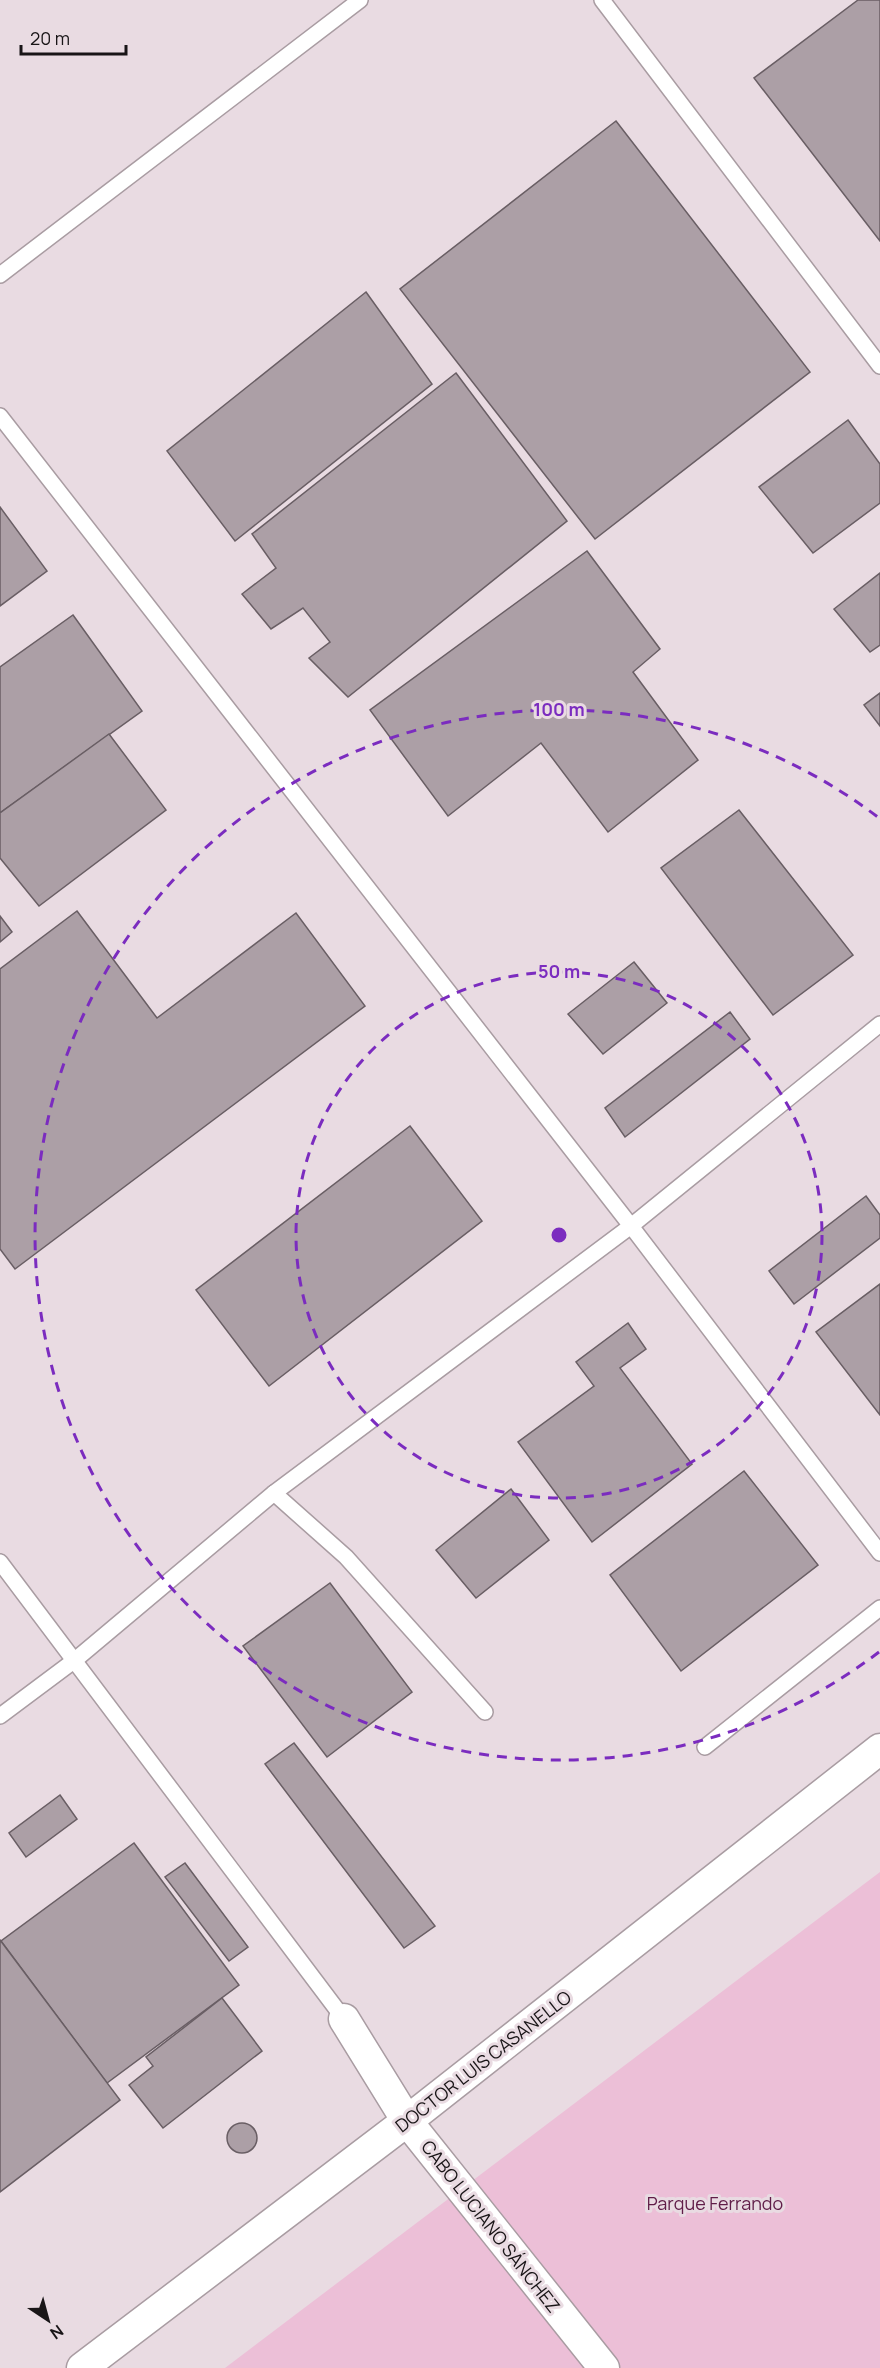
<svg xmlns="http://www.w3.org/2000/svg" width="880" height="2368" font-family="Manrope,sans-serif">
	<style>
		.green { fill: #ecbfd7 }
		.building { fill: #ac9fa6; stroke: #695e64; stroke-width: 1.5 }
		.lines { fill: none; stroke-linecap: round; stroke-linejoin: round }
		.lane-casing { stroke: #a99ca2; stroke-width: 18 }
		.street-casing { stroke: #a99ca2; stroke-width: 33 }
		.lane { stroke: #fff; stroke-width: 15 }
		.street { stroke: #fff; stroke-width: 30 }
		.ring { fill: none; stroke: #7b2cbf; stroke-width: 3; stroke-dasharray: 10 8 }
		.labels { text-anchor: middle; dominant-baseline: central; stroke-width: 6; stroke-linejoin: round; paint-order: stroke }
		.street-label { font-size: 18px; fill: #191517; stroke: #e9dbe2 }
		.park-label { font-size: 18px; fill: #601d48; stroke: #e9dbe2 }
		.centre { fill: #7b2cbf; stroke: #e9dbe2; stroke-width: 3 }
		.ring-label { font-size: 18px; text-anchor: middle; font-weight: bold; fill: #7b2cbf; stroke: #e9dbe2; stroke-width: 6; stroke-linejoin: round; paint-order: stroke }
	</style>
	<rect width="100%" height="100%" fill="#e9dbe2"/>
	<polygon class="green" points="880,1872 880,2368 225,2368"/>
	<g class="building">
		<polygon points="858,0 880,0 880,241 754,78"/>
		<polygon points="616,121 810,372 595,539 400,289"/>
		<polygon points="366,292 432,384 235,541 167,451"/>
		<polygon points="456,373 567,521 348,697 309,658 330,642 303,608 271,629 242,594 276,568 252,534"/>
		<polygon points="848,420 880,464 880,503 813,553 759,487"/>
		<polygon points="0,507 47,571 0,606"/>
		<polygon points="587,551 660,649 633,672 698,760 608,832 541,743 448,816 370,710"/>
		<polygon points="880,573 880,645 870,652 834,609"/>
		<polygon points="73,615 142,711 0,813 0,667"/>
		<polygon points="880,693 880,726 864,705"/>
		<polygon points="109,734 166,810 39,906 0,858 0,813"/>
		<polygon points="739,810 853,955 773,1015 661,868"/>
		<polygon points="77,911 157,1018 296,913 365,1006 15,1269 0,1249 0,969"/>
		<polygon points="0,916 12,932 0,942"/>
		<polygon points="634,962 667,1003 603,1054 568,1014"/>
		<polygon points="730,1012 750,1039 625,1137 605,1108"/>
		<polygon points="410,1126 482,1221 269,1386 196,1290"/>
		<polygon points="866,1196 880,1215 880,1238 794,1304 769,1271"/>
		<polygon points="880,1284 880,1415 816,1332"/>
		<polygon points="628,1323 646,1349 620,1368 692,1464 592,1542 518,1442 594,1386 576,1362"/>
		<polygon points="744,1471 818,1565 681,1671 610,1575"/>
		<polygon points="511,1489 549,1540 476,1598 436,1550"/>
		<polygon points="330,1583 412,1692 327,1757 243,1646"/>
		<polygon points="294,1743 435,1926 404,1948 265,1764"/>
		<polygon points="60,1795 77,1819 26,1857 9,1833"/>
		<polygon points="134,1843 239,1985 107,2083 1,1941"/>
		<polygon points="185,1863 248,1947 229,1961 165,1877"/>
		<polygon points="0,1940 120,2100 0,2192"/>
		<polygon points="222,1998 262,2051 163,2128 129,2085 153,2066 146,2057"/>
		<circle cx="242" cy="2138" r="15"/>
	</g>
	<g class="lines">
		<g class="lane-casing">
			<g id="lane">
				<polyline points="602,0 880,366"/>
				<polyline points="0,275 360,0"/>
				<polyline points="0,416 631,1226 880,1553"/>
				<polyline points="274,1493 346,1557 485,1712"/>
				<polyline points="0,1562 344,2019"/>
				<polyline points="0,1716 75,1660 274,1493 631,1226 880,1024"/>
				<polyline points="705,1747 880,1608"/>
			</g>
		</g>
		<g class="street-casing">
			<g id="street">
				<polyline points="344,2019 407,2121 604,2368"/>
				<polyline points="82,2368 407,2121 880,1749"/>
			</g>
		</g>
		<use href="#lane" class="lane"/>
		<use href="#street" class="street"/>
	</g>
	<g class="ring">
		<circle cx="559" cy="1235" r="263"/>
		<path d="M879 1652A525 525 0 1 1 879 818"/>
	</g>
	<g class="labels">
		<g class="street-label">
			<text transform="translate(483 2061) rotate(-38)">DOCTOR LUIS CASANELLO</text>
			<text transform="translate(491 2226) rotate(52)">CABO LUCIANO SÁNCHEZ</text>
		</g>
		<g class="park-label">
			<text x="715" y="2203">Parque Ferrando</text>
		</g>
	</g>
	<circle cx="559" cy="1235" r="9" class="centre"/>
	<g class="ring-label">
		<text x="559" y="716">100 m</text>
		<text x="559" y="978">50 m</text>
	</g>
	<g transform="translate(48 2320) rotate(144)" stroke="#e9dbe2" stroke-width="4.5" paint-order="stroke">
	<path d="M0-4.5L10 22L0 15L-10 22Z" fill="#191517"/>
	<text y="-9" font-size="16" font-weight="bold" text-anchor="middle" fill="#191517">N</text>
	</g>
	<path d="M21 45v9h105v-9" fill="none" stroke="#191517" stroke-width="3"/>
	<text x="30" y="45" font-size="18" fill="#191517" stroke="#e9dbe2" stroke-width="4.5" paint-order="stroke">20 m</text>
</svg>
